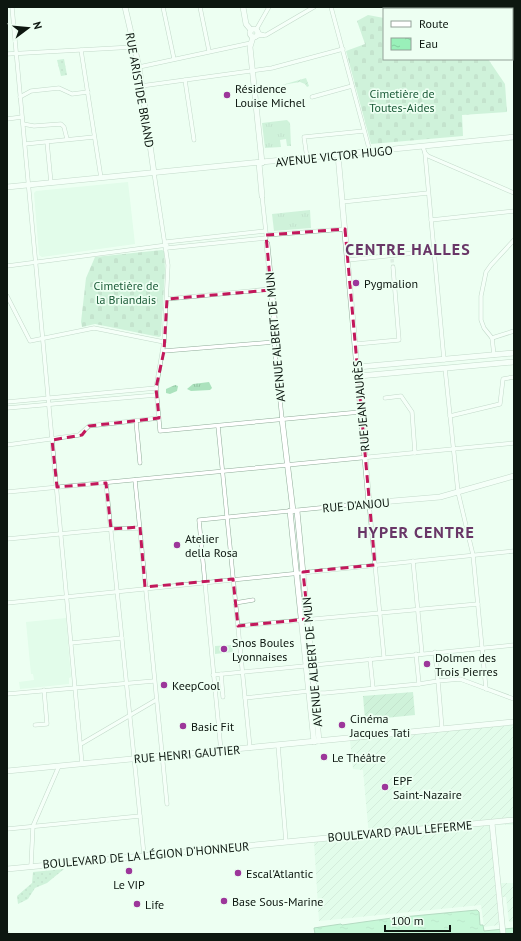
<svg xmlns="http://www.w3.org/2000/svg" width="521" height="941" font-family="'PT Sans',sans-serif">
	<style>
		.built { fill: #d4f9df }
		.industrial { fill: url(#industrial-furrows) }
		.grass { fill: url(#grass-dots) }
		.cemetery { fill: url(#cemetery-stones) }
		.park { fill: url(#park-tufts) }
		.garden { fill: url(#garden-furrows) }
		.pitch { fill: #abe2bd }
		.water { fill: url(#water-ripples); stroke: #6faf86 }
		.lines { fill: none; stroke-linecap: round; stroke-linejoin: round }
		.street-tunnel { stroke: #cbdcd0; stroke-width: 3.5; stroke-dasharray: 3.5 2; stroke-linecap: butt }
		.street-casing { stroke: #90ac99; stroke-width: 4.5 }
		.secondary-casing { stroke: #90ac99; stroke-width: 6 }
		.street { stroke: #fff; stroke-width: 3.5 }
		.secondary { stroke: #fff; stroke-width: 5 }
		.marked { fill: none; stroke: #c2185b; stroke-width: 3; stroke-dasharray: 8 5; stroke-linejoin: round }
		.poi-dot { fill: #9c369a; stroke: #edfff2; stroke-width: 1.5 }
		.labels { text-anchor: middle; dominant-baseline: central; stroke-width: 3.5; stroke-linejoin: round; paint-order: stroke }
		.poi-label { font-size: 12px; fill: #0d1710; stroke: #edfff2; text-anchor: start }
		.street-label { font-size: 12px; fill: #0d1710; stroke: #edfff2 }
		.park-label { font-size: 12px; fill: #1b5b38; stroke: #edfff2 }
		.district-label { font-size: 16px; font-weight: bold; letter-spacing: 1px; fill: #693667; stroke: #edfff2 }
	</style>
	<defs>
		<pattern id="industrial-furrows" width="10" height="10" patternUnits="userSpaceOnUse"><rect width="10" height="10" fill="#d4f9df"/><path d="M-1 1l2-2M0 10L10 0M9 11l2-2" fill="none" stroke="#b5d5be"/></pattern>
		<pattern id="grass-dots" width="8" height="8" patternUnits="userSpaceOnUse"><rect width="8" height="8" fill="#abe2bd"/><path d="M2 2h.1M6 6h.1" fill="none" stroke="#92c1a1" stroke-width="1.8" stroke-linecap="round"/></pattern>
		<pattern id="cemetery-stones" width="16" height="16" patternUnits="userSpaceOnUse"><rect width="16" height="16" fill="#abe2bd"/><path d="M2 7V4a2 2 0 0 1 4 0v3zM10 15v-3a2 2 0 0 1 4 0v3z" fill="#92c1a1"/></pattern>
		<pattern id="park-tufts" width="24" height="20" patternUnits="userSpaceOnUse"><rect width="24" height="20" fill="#abe2bd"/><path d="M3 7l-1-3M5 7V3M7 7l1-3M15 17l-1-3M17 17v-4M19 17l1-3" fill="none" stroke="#92c1a1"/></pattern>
		<pattern id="garden-furrows" width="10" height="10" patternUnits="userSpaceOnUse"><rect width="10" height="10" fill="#abe2bd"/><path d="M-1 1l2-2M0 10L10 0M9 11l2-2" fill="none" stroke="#92c1a1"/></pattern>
		<pattern id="water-ripples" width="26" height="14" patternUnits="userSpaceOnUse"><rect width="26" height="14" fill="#99f0b9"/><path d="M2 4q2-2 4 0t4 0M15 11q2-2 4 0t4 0" fill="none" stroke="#83cd9e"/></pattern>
	</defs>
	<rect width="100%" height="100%" fill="#edfff2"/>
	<g class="built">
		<polygon points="128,182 135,244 42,257 39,255 34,193 36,191"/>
		<polygon points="66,618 71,677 69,678 69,684 20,689 19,682 34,680 33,674 31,674 26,622"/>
	</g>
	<g class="industrial">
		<polygon points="514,724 514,825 490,824 499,925 484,927 481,905 319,921 314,842 369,836 363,770 353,769 350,741 368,737"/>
		<polygon points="501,883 514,883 514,921 509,922 506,897 502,897"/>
	</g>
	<g class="grass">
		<polygon points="64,59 67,75 61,76 57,60"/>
		<polygon points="64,869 47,883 35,888 28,899 18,904 17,896 32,883 33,872"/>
	</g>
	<g class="cemetery">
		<polygon points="368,15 384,18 384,59 488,59 505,84 507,112 462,115 463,136 371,144 346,51 365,44 357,21"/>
		<polygon points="162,250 164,251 165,269 161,336 159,337 95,324 82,327 81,322 86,278 95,257"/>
	</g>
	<g class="park">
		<polygon points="287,120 290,123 291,146 287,146 286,139 280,140 281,147 265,148 262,123"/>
		<polygon points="310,210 311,228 274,231 272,214"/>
		<polygon points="209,382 212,388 210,390 191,391 187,389 193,384"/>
		<polygon points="175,385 178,386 177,391 170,394 166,393 166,389"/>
	</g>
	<g class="garden">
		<polygon points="306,78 309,86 307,87 305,84 300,82 282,85"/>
		<polygon points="413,692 415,715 365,720 363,696"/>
	</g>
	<polygon class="pitch" points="232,645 233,652 215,654 215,646"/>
	<polygon class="water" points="477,910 479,912 480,925 483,925 484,931 514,928 514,934 315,934 314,928 341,924 342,925 392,918"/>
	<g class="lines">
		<polyline class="street-tunnel" points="392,259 393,267"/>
		<g class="street-casing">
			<g id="street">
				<polyline points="12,7 82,764"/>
				<polyline points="163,7 174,59"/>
				<polyline points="200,7 209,51"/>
				<polyline points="331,7 370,152"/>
				<polyline points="458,7 464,9"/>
				<polyline points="475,9 478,7"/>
				<polyline points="512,25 514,25"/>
				<polyline points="256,30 269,7"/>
				<polyline points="257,33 264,35"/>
				<polyline points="256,36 266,35 314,7"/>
				<polyline points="81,50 101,178"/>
				<polyline points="7,54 134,47"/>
				<polyline points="139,67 251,43"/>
				<polyline points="185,80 194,140"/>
				<polyline points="141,86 272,68 343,49"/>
				<polyline points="20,97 31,91 59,88 72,94 88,92"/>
				<polyline points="312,97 352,86"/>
				<polyline points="7,119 22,117"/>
				<polyline points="23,124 34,126 61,124 64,127 67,139"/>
				<polyline points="47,142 51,183"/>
				<polyline points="25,144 94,137"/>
				<polyline points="423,147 425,153 428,156 514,193"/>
				<polyline points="425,153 444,360"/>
				<polyline points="307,158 304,137 364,131"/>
				<polyline points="154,173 168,265 164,342 156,388 160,431 360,412"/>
				<polyline points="262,196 266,233"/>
				<polyline points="342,202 428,193"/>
				<polyline points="431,220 514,211"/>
				<polyline points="266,235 345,229"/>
				<polyline points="166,242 265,231"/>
				<polyline points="167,248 266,238"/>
				<polyline points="348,260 434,251"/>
				<polyline points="7,266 167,245"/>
				<polyline points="7,296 30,341 94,328 164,342"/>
				<polyline points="167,299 271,289"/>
				<polyline points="492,338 514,331"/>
				<polyline points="356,344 399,340 393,267"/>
				<polyline points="164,351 274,342 282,419"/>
				<polyline points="494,355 492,338 484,328 481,320 481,296 486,272 491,265 514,240"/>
				<polyline points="445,368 458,492 473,555 486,689"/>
				<polyline points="385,398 401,396 412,412 415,453"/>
				<polyline points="7,402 156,388"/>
				<polyline points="7,408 156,395"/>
				<polyline points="450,416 500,404 503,379 514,377"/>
				<polyline points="136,421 140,463"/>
				<polyline points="218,426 250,748"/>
				<polyline points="7,445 79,435 89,426 159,418"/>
				<polyline points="135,480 167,804"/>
				<polyline points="106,483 144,855"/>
				<polyline points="7,492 514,443"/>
				<polyline points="7,539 111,529 140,528"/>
				<polyline points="413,561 422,654"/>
				<polyline points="7,603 514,551"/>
				<polyline points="235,603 253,600"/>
				<polyline points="238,626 478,604"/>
				<polyline points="71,643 122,638"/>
				<polyline points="416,654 419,684 438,681 435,652"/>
				<polyline points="370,659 373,688"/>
				<polyline points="221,674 223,697"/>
				<polyline points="213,675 514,645"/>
				<polyline points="7,694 154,681"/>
				<polyline points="245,698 309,691 315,693 325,693 419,684"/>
				<polyline points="35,725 47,724 44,690"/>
				<polyline points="442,729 438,681 460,679 514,699"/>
				<polyline points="81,744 156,700"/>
				<polyline points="278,745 286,842"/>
				<polyline points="221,751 199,520 369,503 384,657"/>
				<polyline points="7,829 140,816"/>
				<polyline points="31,866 33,826 59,766"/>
				<polyline points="7,933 7,934"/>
			</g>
		</g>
		<g class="secondary-casing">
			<g id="secondary">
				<polyline points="125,7 139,67 154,173"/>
				<polyline points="243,7 246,24 251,30"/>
				<polyline points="486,7 488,9"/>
				<circle cx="254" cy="33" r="4"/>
				<polyline points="253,37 250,47 262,163"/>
				<polyline points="512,40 514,43"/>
				<polyline points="338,155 369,503 440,497 514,476"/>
				<polyline points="259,163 262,196"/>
				<polyline points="7,187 514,137"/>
				<polyline points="267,244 276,336 274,342"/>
				<polyline points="358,367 514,353"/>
				<polyline points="359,376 514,362"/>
				<polyline points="282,419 293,511"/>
				<polyline points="290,511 314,742"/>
				<polyline points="297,511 319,741"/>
				<polyline points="7,771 514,722"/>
				<polyline points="492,823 503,934"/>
				<polyline points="7,869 514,820"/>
			</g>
		</g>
		<use href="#street" class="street"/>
		<use href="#secondary" class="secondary"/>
	</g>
	<path d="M0 0H521V941H0ZM 345,229 L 375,565 L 303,572 L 308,619 L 238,626 L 233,579 L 145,587 L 140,527 L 111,529 L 106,483 L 57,487 L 52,440 L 82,435 L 89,426 L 159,418 L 156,388 L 164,351 L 167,299 L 271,290 L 266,235 Z" fill="#edfff2" fill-opacity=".55" fill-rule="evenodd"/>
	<path class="marked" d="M 345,229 L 375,565 L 303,572 L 308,619 L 238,626 L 233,579 L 145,587 L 140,527 L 111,529 L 106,483 L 57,487 L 52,440 L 82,435 L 89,426 L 159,418 L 156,388 L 164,351 L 167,299 L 271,290 L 266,235 Z"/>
	<g class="poi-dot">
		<circle cx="227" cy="95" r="4"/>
		<circle cx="356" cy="283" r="4"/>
		<circle cx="177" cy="545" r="4"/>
		<circle cx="224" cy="649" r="4"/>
		<circle cx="427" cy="664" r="4"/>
		<circle cx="164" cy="685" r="4"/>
		<circle cx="342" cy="725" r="4"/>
		<circle cx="183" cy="726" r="4"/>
		<circle cx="324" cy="757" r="4"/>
		<circle cx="385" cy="787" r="4"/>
		<circle cx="129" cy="871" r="4"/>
		<circle cx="238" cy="873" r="4"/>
		<circle cx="224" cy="901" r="4"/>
		<circle cx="137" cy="904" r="4"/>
	</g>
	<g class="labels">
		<g class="poi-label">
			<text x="235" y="88">Résidence<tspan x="235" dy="14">Louise Michel</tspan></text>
			<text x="364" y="283">Pygmalion</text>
			<text x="185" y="538">Atelier<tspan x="185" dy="14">della Rosa</tspan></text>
			<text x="232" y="642">Snos Boules<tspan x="232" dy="14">Lyonnaises</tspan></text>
			<text x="435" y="657">Dolmen des<tspan x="435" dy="14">Trois Pierres</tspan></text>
			<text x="172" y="685">KeepCool</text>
			<text x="350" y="718">Cinéma<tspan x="350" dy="14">Jacques Tati</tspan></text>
			<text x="191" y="726">Basic Fit</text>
			<text x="332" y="757">Le Théâtre</text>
			<text x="393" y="780">EPF<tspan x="393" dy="14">Saint-Nazaire</tspan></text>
			<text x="246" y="873">Escal'Atlantic</text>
			<text x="129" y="884" text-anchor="middle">Le VIP</text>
			<text x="232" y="901">Base Sous-Marine</text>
			<text x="145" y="904">Life</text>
		</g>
		<g class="street-label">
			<text transform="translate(140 90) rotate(80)">RUE ARISTIDE BRIAND</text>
			<text transform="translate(334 156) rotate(-6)">AVENUE VICTOR HUGO</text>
			<text transform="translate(275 337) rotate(-95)">AVENUE ALBERT DE MUN</text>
			<text transform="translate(361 406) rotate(-95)">RUE JEAN JAURÈS</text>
			<text transform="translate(356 505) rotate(-5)">RUE D'ANJOU</text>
			<text transform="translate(312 662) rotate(-95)">AVENUE ALBERT DE MUN</text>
			<text transform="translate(187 754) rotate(-5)">RUE HENRI GAUTIER</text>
			<text transform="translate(400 831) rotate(-5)">BOULEVARD PAUL LEFERME</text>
			<text transform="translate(146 855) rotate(-5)">BOULEVARD DE LA LÉGION D'HONNEUR</text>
		</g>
		<g class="park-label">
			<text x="402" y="93">Cimetière de<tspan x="402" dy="14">Toutes-Aides</tspan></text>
			<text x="126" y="285">Cimetière de<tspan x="126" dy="14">la Briandais</tspan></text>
		</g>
		<g class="district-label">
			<text x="408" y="249">CENTRE HALLES</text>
			<text x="416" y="532">HYPER CENTRE</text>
		</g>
	</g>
	<rect width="521" height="941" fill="none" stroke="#0d1710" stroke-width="16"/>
	<rect x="383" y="8" width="130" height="52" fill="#edfff2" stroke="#93a298"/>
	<rect x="391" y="21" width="20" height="6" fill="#ffffff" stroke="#93a298"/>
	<text x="419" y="28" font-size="12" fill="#0d1710">Route</text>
	<rect x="391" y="38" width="20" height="12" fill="url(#water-ripples)" stroke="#93a298"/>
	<text x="419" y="48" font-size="12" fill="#0d1710">Eau</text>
	<g transform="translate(28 28) rotate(74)" stroke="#edfff2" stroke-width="3" paint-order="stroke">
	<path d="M0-3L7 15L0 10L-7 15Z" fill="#0d1710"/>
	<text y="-6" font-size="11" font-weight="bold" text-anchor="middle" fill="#0d1710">N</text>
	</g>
	<path d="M385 925v6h65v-6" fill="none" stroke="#0d1710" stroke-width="2"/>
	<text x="391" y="925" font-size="12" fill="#0d1710" stroke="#edfff2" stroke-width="3" paint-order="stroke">100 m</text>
</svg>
